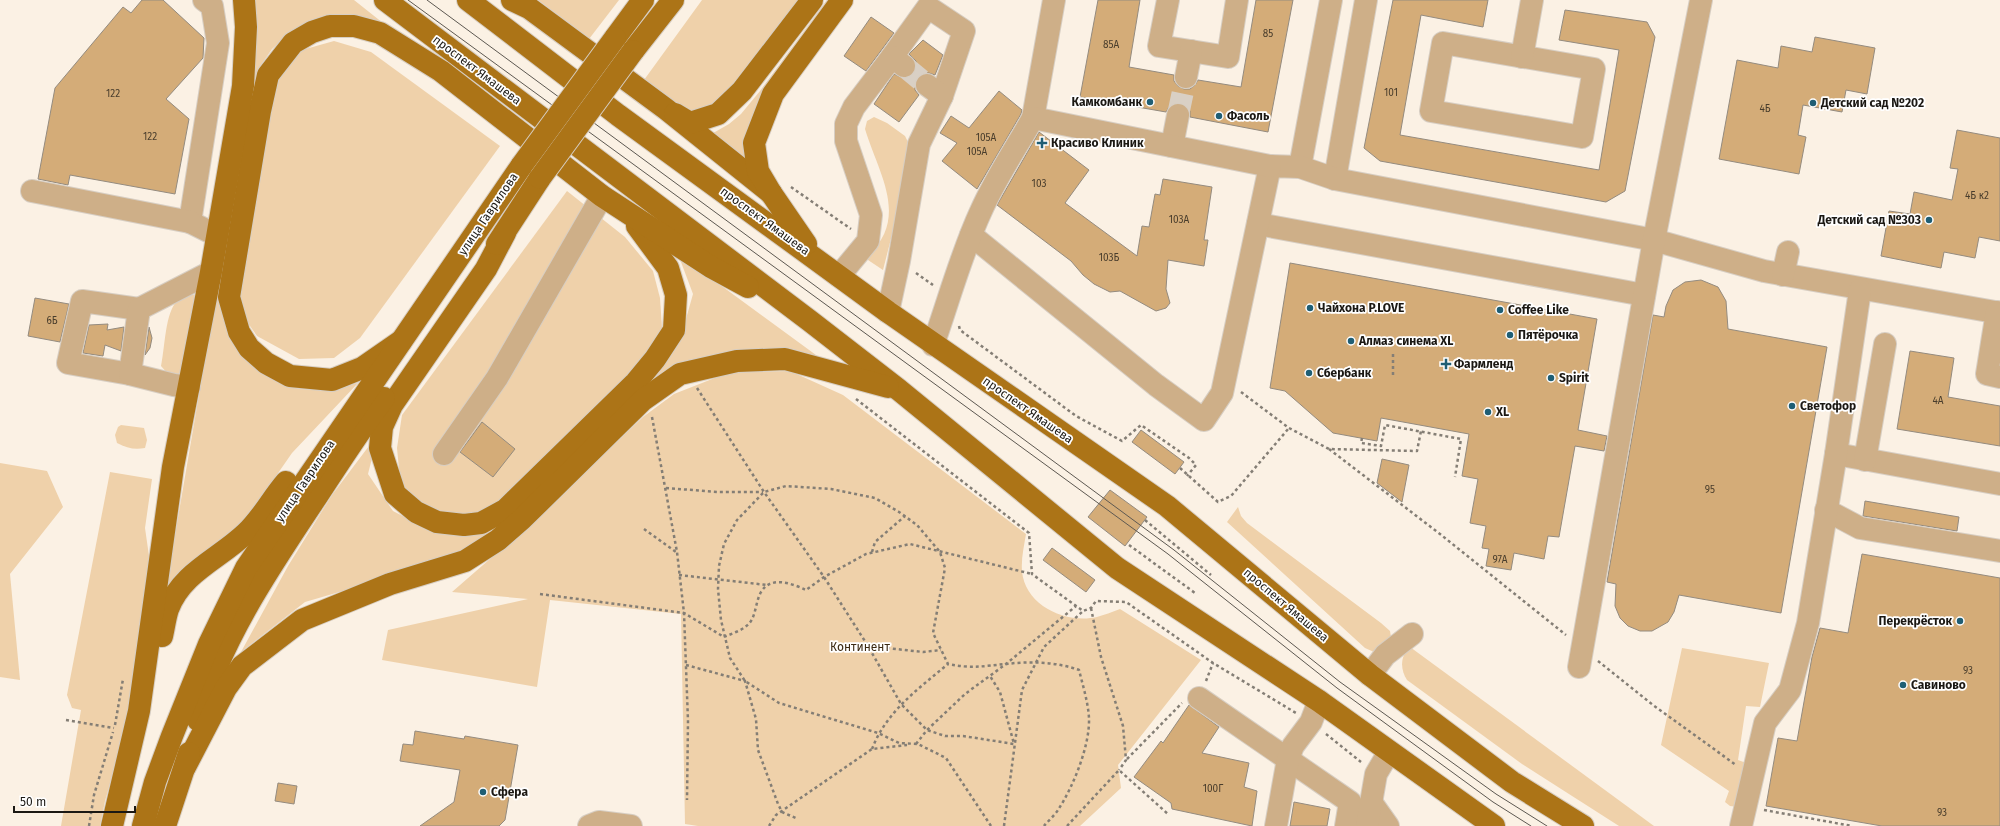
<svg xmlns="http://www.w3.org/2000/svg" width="2000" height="826" font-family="'Fira Sans',sans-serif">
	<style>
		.green { fill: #efd1aa }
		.building { fill: #d4ac78; stroke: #948b7f }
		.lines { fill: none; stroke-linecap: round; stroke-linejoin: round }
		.minor-tunnel { stroke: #d9d0c5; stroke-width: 22; stroke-dasharray: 22 11; stroke-linecap: butt }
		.minor-casing { stroke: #d7cec3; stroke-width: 24 }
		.major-casing { stroke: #d7cec3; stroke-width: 24 }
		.path { stroke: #847e75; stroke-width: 2.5; stroke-dasharray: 3 3; stroke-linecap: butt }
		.minor { stroke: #ceaf88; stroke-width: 22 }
		.major { stroke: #ac7417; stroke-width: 22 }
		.tram { stroke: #5d5851; stroke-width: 1 }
		.major-bridge-casing { stroke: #d7cec3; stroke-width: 24; stroke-linecap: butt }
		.major-bridge { stroke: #ac7417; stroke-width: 22 }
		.poi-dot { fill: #1f5e74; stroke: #fff; stroke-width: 1.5 }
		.labels { text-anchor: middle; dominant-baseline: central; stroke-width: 3.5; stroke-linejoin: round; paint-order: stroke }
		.number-label { font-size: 10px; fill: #493d2c }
		.street-label { font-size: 12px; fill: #1b1813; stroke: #fff }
		.poi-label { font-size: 12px; font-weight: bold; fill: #1b1813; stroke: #fff; text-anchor: start }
		.park-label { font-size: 12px; fill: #3c2a13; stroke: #fff }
	</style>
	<rect width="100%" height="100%" fill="#fbf1e4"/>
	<g class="green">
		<polygon points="252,0 354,0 388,27 292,31 272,49 261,65 251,91 223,291 255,367 277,382 299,389 327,390 358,383 292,453 249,515 162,611 213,313"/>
		<polygon points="538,0 619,0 589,39"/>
		<path d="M 702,0 L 804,0 L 718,105 C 713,107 707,111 701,112 C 687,115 654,89 644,80 Z"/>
		<polygon points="827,0 833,0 750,129 743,163 703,134 715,132 729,124 741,114 760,91"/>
		<polygon points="334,41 371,52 500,146 360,338 334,358 299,359 257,336 235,305 275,75 302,50"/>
		<path d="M 874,117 L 887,123 L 905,136 L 912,150 L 909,168 L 883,270 L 865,258 C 911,219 879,175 865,129 L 867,121 Z"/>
		<polygon points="567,191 625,237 653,271 660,298 662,328 642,359 620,386 501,503 469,518 438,515 414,501 400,480 397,448 402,415"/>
		<polygon points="678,254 831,366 708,358 495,533 456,558 305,602 241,652 288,566 332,495 378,434 368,474 393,511 422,526 464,535 682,333 693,294"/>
		<path d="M 191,293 L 199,299 L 186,369 L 176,377 L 168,374 L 161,366 C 165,348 165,313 177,301 C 180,297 187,295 191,293 Z"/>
		<path d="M 790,371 L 843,395 L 1026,534 C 1024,546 1021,559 1022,571 C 1025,606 1066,624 1097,617 C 1104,615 1112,612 1120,609 L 1201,660 L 1118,765 L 1121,788 L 1080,826 L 698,826 L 685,824 L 681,614 L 550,600 L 537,687 L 382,660 L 388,630 L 528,599 L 452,592 L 529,525 L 643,417 L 674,394 L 730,372 Z"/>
		<path d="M 121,425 L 144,428 L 147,440 L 145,448 C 134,450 127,448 117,443 L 115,435 L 118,427 Z"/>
		<polygon points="0,463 47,471 63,507 10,574 20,680 0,677"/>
		<polygon points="110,472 152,479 145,528 149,556 150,582 124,735 105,801 100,826 61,826 81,710 72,708 67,695"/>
		<polygon points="1238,507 1241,516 1247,523 1381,623 1390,631 1391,637 1374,652 1365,648 1227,522"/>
		<path d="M 1410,647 L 1654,826 L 1619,826 L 1522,764 L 1407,680 C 1400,669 1400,656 1410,647 Z"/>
		<polygon points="1682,648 1769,663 1760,707 1746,706 1738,760 1749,764 1738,807 1730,806 1725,802 1729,791 1661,745"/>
	</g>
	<g class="building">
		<polygon points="142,0 163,0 204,38 203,58 166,99 189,119 175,194 70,175 68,185 38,179 55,88 123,7 131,13"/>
		<polygon points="1098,0 1140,0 1129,67 1174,75 1174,81 1178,86 1184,89 1190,89 1195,85 1198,80 1241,87 1256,0 1293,0 1268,132 1190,117 1190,111 1186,106 1180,103 1174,103 1169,107 1166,112 1080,97"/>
		<polygon points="1393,0 1488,0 1483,27 1421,15 1400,135 1599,170 1619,50 1559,40 1565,10 1647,22 1655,37 1625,191 1606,202 1380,161 1364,148"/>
		<polygon points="871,17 894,33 866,71 844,56"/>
		<polygon points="1815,37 1875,48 1867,94 1846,90 1842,112 1803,105 1798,135 1806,137 1799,174 1719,159 1737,60 1778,68 1781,46 1812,52"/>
		<polygon points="923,40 943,55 935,75 929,73 922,73 917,78 915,84 915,90 919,95 899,122 874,104 894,74 903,78 909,77 914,74 916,68 916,61 909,54"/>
		<polygon points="999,91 1022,110 1021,114 977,189 942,161 957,143 940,133 951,116 969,128"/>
		<polygon points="1957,130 2000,138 2000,241 1979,237 1975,258 1944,252 1941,268 1881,256 1889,211 1910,214 1914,192 1952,200 1958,169 1950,168"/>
		<polygon points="1039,132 1089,170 1065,203 1137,256 1142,226 1149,227 1155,194 1160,195 1163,179 1212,187 1204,240 1208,240 1204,266 1168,260 1166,289 1170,303 1166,308 1156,311 1120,291 1110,292 1094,284 1083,275 1071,261 997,205"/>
		<polygon points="1290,263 1597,319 1578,430 1607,436 1604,451 1575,446 1559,537 1548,536 1544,559 1514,553 1511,570 1486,566 1489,549 1482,548 1486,526 1470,523 1478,479 1462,476 1469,434 1381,418 1377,441 1333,433 1285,391 1270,388"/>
		<polygon points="1701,280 1718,287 1726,301 1728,329 1827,347 1781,613 1679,595 1674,612 1668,622 1652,631 1640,631 1628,626 1620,618 1615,606 1616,584 1607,582 1653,315 1664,317 1666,306 1673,290 1685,282"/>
		<polygon points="35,298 69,304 60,342 28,336"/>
		<polygon points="108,324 107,330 124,327 121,351 105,345 103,356 83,353 89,325"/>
		<polygon points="149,327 152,338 150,348 145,355"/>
		<polygon points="1910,351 1954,358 1948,397 2000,406 2000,446 1897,429"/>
		<polygon points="482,422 515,449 493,477 460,452"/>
		<polygon points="1141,430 1184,462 1175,474 1132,442"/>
		<polygon points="1382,459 1409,465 1402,502 1377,483"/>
		<polygon points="1110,490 1147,517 1125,546 1088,517"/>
		<polygon points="1865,501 1959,517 1957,531 1863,516"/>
		<polygon points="1052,548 1095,580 1086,592 1043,560"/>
		<polygon points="1862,554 2000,578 2000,826 1882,826 1766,806 1778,738 1797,741 1812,657 1820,628 1848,633"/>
		<polygon points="1189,705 1219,727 1202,753 1249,763 1244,787 1257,791 1252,826 1172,809 1171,803 1134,777 1161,741 1163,743"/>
		<polygon points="415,731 464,739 465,736 518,745 505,820 499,826 420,826 454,802 460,770 400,761 403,744 413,745"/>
		<polygon points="278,783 297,786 294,804 275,801"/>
		<polygon points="1294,802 1330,809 1327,826 1290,826"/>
	</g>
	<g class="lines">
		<g class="minor-tunnel">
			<polyline points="904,66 927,85"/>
			<polyline points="1178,115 1186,77"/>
		</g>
		<g class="minor-casing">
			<g id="minor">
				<polyline points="204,0 212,6 218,43 190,222 218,236"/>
				<polyline points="1168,0 1159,46 1228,57 1237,0"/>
				<polygon points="1443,43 1594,69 1582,137 1431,111"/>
				<polyline points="892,57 928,7 964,31 942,96"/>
				<polyline points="1522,57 1532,0"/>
				<polyline points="1186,77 1191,51"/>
				<polyline points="1033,118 1054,0"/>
				<polyline points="1172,146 1178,115"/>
				<polyline points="1300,167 1331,0"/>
				<polyline points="1335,179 1366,0"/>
				<polyline points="32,191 190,222"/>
				<polyline points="1258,224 1644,295"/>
				<polyline points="971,235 1156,385 1204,420 1222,393 1270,166 1300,167 1335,179 1654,240 1764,271 2000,313"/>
				<polyline points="1783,275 1788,252"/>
				<polyline points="839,276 868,241 871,215 846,141 846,124 854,107 892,57 904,66"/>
				<polyline points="888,312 899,261 919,144 942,96 927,85"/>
				<polyline points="1997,312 1987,374 2000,377"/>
				<path d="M 933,345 C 949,300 961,254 981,211 C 995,179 1016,148 1033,118 L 1270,166"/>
				<polyline points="130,374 68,363 82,301 139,309"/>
				<polyline points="189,387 174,385 130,374 139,309 211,272"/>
				<polyline points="444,454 497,378 602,196"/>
				<polyline points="1836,454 2000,484"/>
				<polyline points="1865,460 1885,344"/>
				<polyline points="1826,510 1860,528 2000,551"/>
				<polyline points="1579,667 1654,240 1701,0"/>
				<polyline points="1370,675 1385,655 1412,634"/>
				<polyline points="1199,698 1350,802 1346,826"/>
				<polyline points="1371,802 1388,826"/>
				<polyline points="589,826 599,822 631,826"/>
				<polyline points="1276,826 1288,759 1293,746 1311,722 1319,701"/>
				<polyline points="1367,826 1376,774 1389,752"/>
				<polyline points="1741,826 1765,723 1790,690 1808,623 1836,454 1860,290"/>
			</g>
		</g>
		<g class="major-casing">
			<g id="major">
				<polyline points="385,0 810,321 899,390 1117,568 1319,701 1494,826"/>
				<polyline points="468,0 618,115 888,312 1167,506 1370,675 1512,782 1583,826"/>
				<polyline points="512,0 529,8 666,109 771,193"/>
				<polyline points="615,38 643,0"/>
				<polyline points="633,51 673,0"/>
				<polyline points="675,114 690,123 718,114 742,91 812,0"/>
				<polyline points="505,233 486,269 392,405 382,427 380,448 395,494 416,512 437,522 464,525 481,523 505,510 636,382 655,359 674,330 676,295 668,268 637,226"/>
				<polyline points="497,244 540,178"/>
				<polyline points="806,244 771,193 758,171 754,143 773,94 842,0"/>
				<polyline points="401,341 362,368 332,380 290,376 266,363 249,348 239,332 229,297 260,111 268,75 293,43 312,32 330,26 354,26 380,33 441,71 602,196 711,267 748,287"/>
				<path d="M 162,636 C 164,628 165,618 168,609 C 182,572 219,559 246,533 C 262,518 272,498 286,482"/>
				<path d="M 198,720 C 219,642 270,567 314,501 C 337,466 359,431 384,398"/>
				<polyline points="185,767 226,688 242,666 302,620 390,584 465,561 498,540 522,519 643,400 680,374 737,361 785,359 888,387"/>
				<polyline points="112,826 139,711 173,467 211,272 243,86 246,27 244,0"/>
				<polyline points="143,826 155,782 172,736 209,644 246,568 522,165"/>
				<polyline points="165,826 189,753"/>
			</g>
		</g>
		<g class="path">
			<polyline points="791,187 851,229"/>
			<polyline points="916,273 933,285"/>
			<polyline points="959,326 960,330 1076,416 1122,441 1141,425 1189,458 1196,465 1187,476"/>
			<polyline points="1393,354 1393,375"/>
			<polyline points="697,388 764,492 824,577 868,646 901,704 927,730 945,736 963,736 1014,744 1000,692 990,676"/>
			<polyline points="1241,392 1289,428 1329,449 1417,451 1421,431"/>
			<polyline points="856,399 1029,533 1032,574 1083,611 1091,608 1096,601 1126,602 1213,663 1296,713"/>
			<polyline points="652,417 677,552 684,613 688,721 687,800"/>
			<polyline points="1362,438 1361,443 1381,446 1385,425 1461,439 1455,477"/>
			<polyline points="1329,449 1440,534 1566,635"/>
			<polyline points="1180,468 1218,502 1231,496 1289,428"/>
			<polyline points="666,488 718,492 763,492"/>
			<polyline points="1145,520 1211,575"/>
			<polyline points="644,529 676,552"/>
			<polyline points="1129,545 1195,593"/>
			<polyline points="872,552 875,542 905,516"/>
			<polyline points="679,575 767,585"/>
			<path d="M 540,594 L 684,613 L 724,637 C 733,633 745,630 751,621 C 756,613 756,601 761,592 C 771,575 793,584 806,590 L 824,577 L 866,554 L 910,544 L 1032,574"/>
			<polyline points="1091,608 1101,657 1123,726 1126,760 1119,770"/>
			<polyline points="869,646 923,652 941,650"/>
			<polyline points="1598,661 1653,705 1736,765"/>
			<polyline points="686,665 745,681 756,719 758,750 778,804 782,812 798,819"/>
			<polyline points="1206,681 1213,663"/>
			<polyline points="66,720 114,728"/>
			<polyline points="115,725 123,679"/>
			<polyline points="1326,734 1361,762"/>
			<polyline points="916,744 927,730 965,694 1006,664 1076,606"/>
			<path d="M 872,749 C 886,712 918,689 948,664"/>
			<polyline points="1127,759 1182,703"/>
			<polyline points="1764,810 1852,826"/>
			<polyline points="89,826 94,795 113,732"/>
			<polyline points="769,826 776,815 872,749 907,745"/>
			<path d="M 991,826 L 946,758 L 918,744 L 899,743 L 878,733 L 779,703 L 745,681 L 730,658 L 721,620 L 718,589 L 719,566 L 724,544 L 737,520 L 764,492 L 786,486 L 831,489 L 875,498 L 899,512 L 917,525 L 940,552 L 945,568 L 933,633 L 948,664 C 972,669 983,666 1006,664 C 1030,661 1057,662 1079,670 C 1083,686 1088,702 1089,718 C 1090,746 1073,787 1058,810 C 1054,816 1048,821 1044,826"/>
			<polyline points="1004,826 1022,690 1044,647 1083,611"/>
			<polyline points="1067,826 1119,770 1169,815"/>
		</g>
		<use href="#minor" class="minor"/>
		<use href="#major" class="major"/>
		<g class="tram">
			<polyline points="408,0 1168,554 1337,688 1493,802 1531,826"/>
			<polyline points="427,0 1174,550 1340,682 1496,794 1547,826"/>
		</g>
		<g class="major-bridge-casing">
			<g id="major-bridge">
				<polyline points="522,165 615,38"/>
				<polyline points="540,178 633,51"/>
			</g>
		</g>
		<use href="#major-bridge" class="major-bridge"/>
	</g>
	<g class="poi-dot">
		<circle cx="1150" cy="102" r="4"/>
		<circle cx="1813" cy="103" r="4"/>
		<circle cx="1219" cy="116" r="4"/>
		<path d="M1040 137h4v4h4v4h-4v4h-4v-4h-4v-4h4z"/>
		<circle cx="1929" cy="220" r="4"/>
		<circle cx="1310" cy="308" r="4"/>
		<circle cx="1500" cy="310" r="4"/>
		<circle cx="1510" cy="335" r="4"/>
		<circle cx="1351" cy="341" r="4"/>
		<path d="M1444 358h4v4h4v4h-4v4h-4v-4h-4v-4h4z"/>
		<circle cx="1309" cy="373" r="4"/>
		<circle cx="1551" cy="378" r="4"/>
		<circle cx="1792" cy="406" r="4"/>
		<circle cx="1488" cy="412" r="4"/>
		<circle cx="1960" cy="621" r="4"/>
		<circle cx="1903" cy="685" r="4"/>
		<circle cx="483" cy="792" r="4"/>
	</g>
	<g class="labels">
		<g class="number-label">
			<text x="1268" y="34">85</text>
			<text x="1111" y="45">85А</text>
			<text x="1391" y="93">101</text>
			<text x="113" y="94">122</text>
			<text x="1765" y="109">4Б</text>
			<text x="150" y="137">122</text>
			<text x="986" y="138">105А</text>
			<text x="977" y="152">105А</text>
			<text x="1039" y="184">103</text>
			<text x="1977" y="196">4Б к2</text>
			<text x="1179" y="220">103А</text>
			<text x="1109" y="258">103Б</text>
			<text x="52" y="321">6Б</text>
			<text x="1938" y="401">4А</text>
			<text x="1710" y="490">95</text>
			<text x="1500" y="560">97А</text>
			<text x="1968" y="671">93</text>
			<text x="1213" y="789">100Г</text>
			<text x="1942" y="813">93</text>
		</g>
		<g class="street-label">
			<text transform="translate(477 70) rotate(37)">проспект Ямашева</text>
			<text transform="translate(488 214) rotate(-56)">улица Гаврилова</text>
			<text transform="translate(765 221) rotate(36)">проспект Ямашева</text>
			<text transform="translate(1028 410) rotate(35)">проспект Ямашева</text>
			<text transform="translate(305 481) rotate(-56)">улица Гаврилова</text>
			<text transform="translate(1286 605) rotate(40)">проспект Ямашева</text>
		</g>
		<g class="poi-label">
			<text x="1142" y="102" text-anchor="end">Камкомбанк</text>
			<text x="1821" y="103">Детский сад №202</text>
			<text x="1227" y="116">Фасоль</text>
			<text x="1051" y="143">Красиво Клиник</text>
			<text x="1921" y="220" text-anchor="end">Детский сад №303</text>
			<text x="1318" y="308">Чайхона P.LOVE</text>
			<text x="1508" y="310">Coffee Like</text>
			<text x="1518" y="335">Пятёрочка</text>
			<text x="1359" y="341">Алмаз синема XL</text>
			<text x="1454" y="364">Фармленд</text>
			<text x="1317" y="373">Сбербанк</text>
			<text x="1559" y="378">Spirit</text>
			<text x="1800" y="406">Светофор</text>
			<text x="1496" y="412">XL</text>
			<text x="1952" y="621" text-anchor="end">Перекрёсток</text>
			<text x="1911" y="685">Савиново</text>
			<text x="491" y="792">Сфера</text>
		</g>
		<g class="park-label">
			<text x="860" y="647">Континент</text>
		</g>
	</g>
	<path d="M14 806v6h121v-6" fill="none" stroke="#1b1813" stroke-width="2"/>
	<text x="20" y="806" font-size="12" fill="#1b1813" stroke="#ffffff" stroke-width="3" paint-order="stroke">50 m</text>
</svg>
